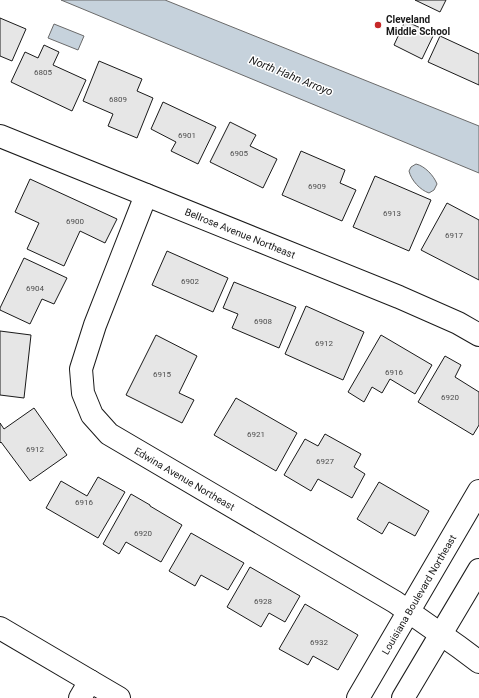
<svg xmlns="http://www.w3.org/2000/svg" width="479" height="698" font-family="Roboto,sans-serif">
	<style>
		.water { fill: #c6d2dc; stroke: #6a6a6a }
		.building { fill: #e6e6e6; stroke: #1a1a1a }
		.lines { fill: none; stroke-linecap: round; stroke-linejoin: round }
		.minor-casing { stroke: #1a1a1a; stroke-width: 24 }
		.major-casing { stroke: #1a1a1a; stroke-width: 24 }
		.minor { stroke: #fff; stroke-width: 22 }
		.major { stroke: #fff; stroke-width: 22 }
		.poi-dot { fill: #c62828; stroke: #fff; stroke-width: 1.5 }
		.labels { text-anchor: middle; dominant-baseline: central; stroke-width: 3; stroke-linejoin: round; paint-order: stroke }
		.number-label { font-size: 8px; fill: #4d4d4d }
		.poi-label { font-size: 10px; font-weight: bold; fill: #1a1a1a; stroke: #fff; text-anchor: start }
		.street-label { font-size: 10px; fill: #1a1a1a; stroke: #fff }
		.water-label { font-size: 11px; font-style: italic; fill: #1a1a1a; stroke: #fff }
	</style>
	<rect width="100%" height="100%" fill="#fff"/>
	<g class="water">
		<polygon points="61,0 165,0 479,126 479,173"/>
		<polygon points="54,24 84,36 78,50 48,38"/>
		<path d="M 416,164 C 425,166 434,176 437,184 L 434,190 L 429,193 C 420,190 411,180 409,171 L 411,167 Z"/>
	</g>
	<g class="building">
		<polygon points="415,0 446,0 440,12"/>
		<polygon points="0,18 26,29 12,61 0,56"/>
		<polygon points="405,21 434,34 422,59 394,45"/>
		<polygon points="440,36 479,54 479,85 428,62"/>
		<polygon points="44,45 59,52 53,65 86,80 72,111 11,82 25,52 38,58"/>
		<polygon points="99,61 142,79 137,91 153,98 137,138 108,126 113,114 83,101"/>
		<polygon points="163,102 216,127 198,164 171,151 176,142 151,129"/>
		<polygon points="230,122 256,135 250,146 277,159 263,188 210,162"/>
		<polygon points="301,151 345,170 340,183 356,190 342,221 282,195"/>
		<polygon points="375,176 431,200 409,251 353,227"/>
		<polygon points="30,179 117,219 105,243 80,231 64,266 27,249 39,223 15,212"/>
		<polygon points="447,203 479,220 479,280 421,250"/>
		<polygon points="167,251 228,278 213,312 152,285"/>
		<polygon points="24,258 67,278 54,304 42,299 30,324 0,310 0,308"/>
		<polygon points="234,282 296,307 279,348 232,328 238,314 223,308"/>
		<polygon points="306,306 364,332 343,380 285,354"/>
		<polygon points="0,331 31,335 24,398 0,395"/>
		<polygon points="156,335 197,356 179,393 194,400 182,423 126,395"/>
		<polygon points="381,335 432,365 415,394 390,379 382,393 372,387 364,402 348,392"/>
		<polygon points="445,356 461,365 455,377 479,392 479,425 473,435 418,402"/>
		<polygon points="236,398 297,433 276,471 214,435"/>
		<polygon points="34,408 67,455 30,481 1,442 0,443 0,423 4,429"/>
		<polygon points="325,434 361,454 354,467 365,474 352,498 318,479 311,491 284,475 305,439 318,446"/>
		<polygon points="98,477 125,492 98,538 46,508 61,481 87,496"/>
		<polygon points="379,482 429,511 415,536 389,522 382,534 357,519"/>
		<polygon points="131,494 150,505 150,506 182,525 161,562 126,542 119,554 103,544"/>
		<polygon points="191,533 244,563 228,590 201,575 195,586 169,571"/>
		<polygon points="250,567 300,596 285,622 269,613 261,627 227,607"/>
		<polygon points="305,604 358,635 338,670 313,656 308,665 279,649"/>
	</g>
	<g class="lines">
		<g class="minor-casing">
			<g id="minor">
				<path id="s1" d="M 0,136 L 399,297 L 458,323 L 479,335"/>
				<path id="s2" d="M 146,195 L 95,325 L 81,369 L 83,393 L 92,415 L 109,434 L 395,602 L 459,647 L 479,662"/>
				<polyline points="0,628 90,681"/>
				<polyline points="80,698 90,681 119,698"/>
			</g>
		</g>
		<g class="major-casing">
			<g id="major">
				<path id="s3" d="M 358,698 L 479,491"/>
				<polyline points="403,698 479,570"/>
			</g>
		</g>
		<use href="#minor" class="minor"/>
		<use href="#major" class="major"/>
	</g>
	<circle class="poi-dot" cx="378" cy="25" r="4"/>
	<g class="labels">
		<g class="number-label">
			<text x="43" y="72">6805</text>
			<text x="118" y="99">6809</text>
			<text x="187" y="135">6901</text>
			<text x="239" y="153">6905</text>
			<text x="317" y="186">6909</text>
			<text x="392" y="213">6913</text>
			<text x="75" y="221">6900</text>
			<text x="454" y="235">6917</text>
			<text x="190" y="281">6902</text>
			<text x="35" y="288">6904</text>
			<text x="263" y="321">6908</text>
			<text x="324" y="343">6912</text>
			<text x="394" y="372">6916</text>
			<text x="162" y="374">6915</text>
			<text x="450" y="397">6920</text>
			<text x="256" y="434">6921</text>
			<text x="35" y="449">6912</text>
			<text x="325" y="461">6927</text>
			<text x="84" y="502">6916</text>
			<text x="143" y="533">6920</text>
			<text x="263" y="601">6928</text>
			<text x="319" y="642">6932</text>
		</g>
		<g class="poi-label">
			<text x="386" y="19">Cleveland<tspan x="386" dy="12">Middle School</tspan></text>
		</g>
		<g class="street-label">
			<text stroke="none"><textPath href="#s1" startOffset="259">Bellrose Avenue Northeast</textPath></text>
			<text stroke="none"><textPath href="#s2" startOffset="347">Edwina Avenue Northeast</textPath></text>
			<text stroke="none"><textPath href="#s3" startOffset="120">Louisiana Boulevard Northeast</textPath></text>
		</g>
		<g class="water-label">
			<text transform="translate(291 76) rotate(22)">North Hahn Arroyo</text>
		</g>
	</g>
</svg>
